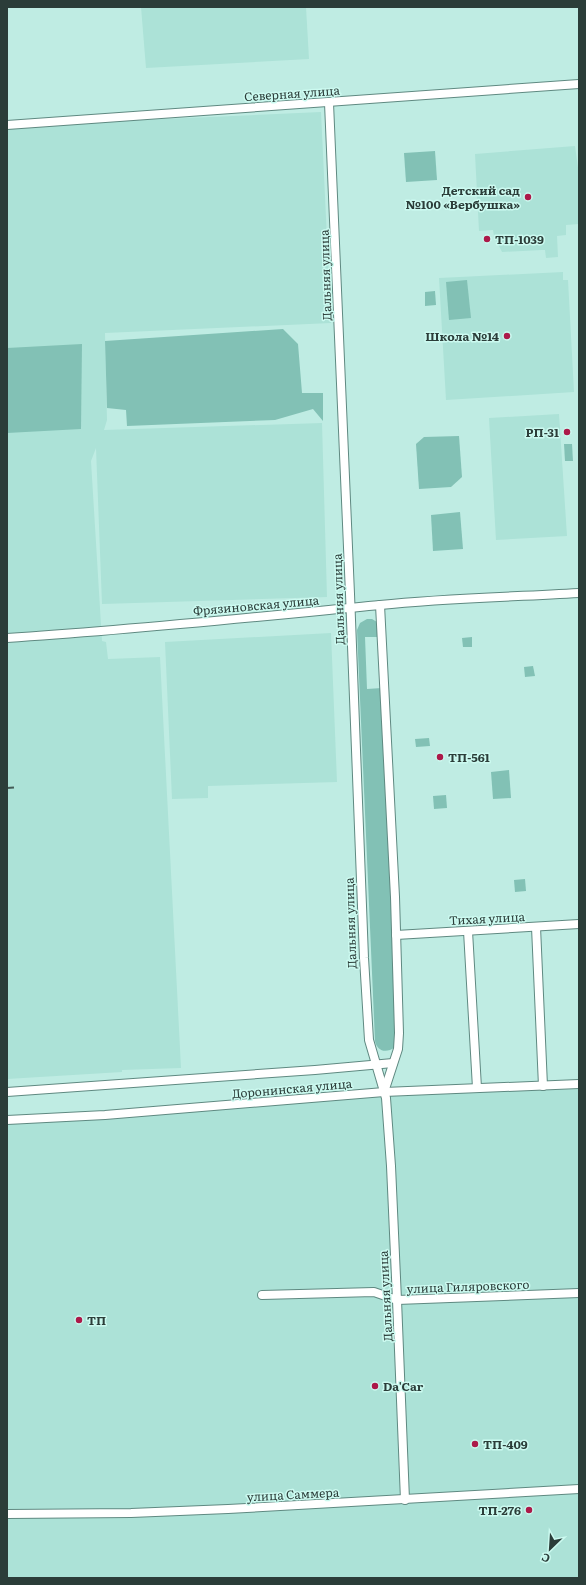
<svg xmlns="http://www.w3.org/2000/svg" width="586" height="1585" font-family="Literata,serif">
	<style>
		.built { fill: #ace2d7 }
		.green { fill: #82c1b5 }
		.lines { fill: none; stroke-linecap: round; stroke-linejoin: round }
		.minor-casing { stroke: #5f8981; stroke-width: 10 }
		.minor { stroke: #fff; stroke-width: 8 }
		.rail { stroke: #445b56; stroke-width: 2; stroke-dasharray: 7 7; stroke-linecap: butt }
		.poi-dot { fill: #ac1949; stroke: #ccfaf0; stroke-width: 1.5 }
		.labels { text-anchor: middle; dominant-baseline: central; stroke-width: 3; stroke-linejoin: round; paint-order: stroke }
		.street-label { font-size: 12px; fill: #2b3d39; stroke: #ccfaf0 }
		.poi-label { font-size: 12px; font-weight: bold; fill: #2b3d39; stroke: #ccfaf0; text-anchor: start }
	</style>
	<rect width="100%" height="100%" fill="#bfece3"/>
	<g class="built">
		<polygon points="141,7 306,7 309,59 146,68"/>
		<polygon points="321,112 331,323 105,333 107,420 104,430 322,423 327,597 102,604 96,448 91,461 102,641 106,642 108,659 160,657 181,1068 122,1070 122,1072 7,1079 7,129 95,122"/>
		<polygon points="575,146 579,175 579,224 566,225 566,235 557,236 558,257 546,258 545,250 542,250 502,252 494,236 493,230 479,231 475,154"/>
		<polygon points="563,272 563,280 568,280 574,392 446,400 439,278"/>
		<polygon points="559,414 567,536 496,540 489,418"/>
		<polygon points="331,633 337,782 208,786 208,798 172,799 165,642"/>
		<polygon points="579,1089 579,1578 7,1578 7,1124 403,1094"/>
	</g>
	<g class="green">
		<polygon points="435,151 437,180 406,182 404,153"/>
		<polygon points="467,280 471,318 449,320 446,282"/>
		<polygon points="435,291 436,305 425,306 425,292"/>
		<polygon points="283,329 298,344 302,393 323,393 323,421 313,409 275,420 127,426 126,410 107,408 105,341"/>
		<polygon points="82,344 81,429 7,433 7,348"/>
		<polygon points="459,436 462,477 451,487 419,489 416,444 424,437"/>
		<polygon points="564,444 572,444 573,461 565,461"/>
		<polygon points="460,512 463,549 433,551 431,515"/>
		<path d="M 367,619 L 372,619 L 377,622 L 380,637 L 365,637 L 367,689 L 382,688 L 397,1040 L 395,1047 C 386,1054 377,1051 375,1041 L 357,630 L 360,623 Z"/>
		<polygon points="472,637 472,647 463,647 462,638"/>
		<polygon points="533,666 535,676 525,677 524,667"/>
		<polygon points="429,738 430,746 416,747 415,739"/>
		<polygon points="509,770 511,798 493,799 491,772"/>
		<polygon points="446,795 447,808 434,809 433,796"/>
		<polygon points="525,879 526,891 515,892 514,880"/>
	</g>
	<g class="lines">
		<g class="minor-casing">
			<g id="minor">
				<polyline points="329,103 350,594 364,958 369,1040 386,1098 391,1166 397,1300 405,1500"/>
				<polyline points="7,125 579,84"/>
				<polyline points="380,605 395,897 399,1033 398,1049 384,1092"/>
				<path d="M 7,638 C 132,630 256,617 380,605 C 446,598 513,597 579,593"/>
				<polyline points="536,927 543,1086"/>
				<polyline points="468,931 477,1088"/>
				<polyline points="396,935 579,924"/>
				<polyline points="7,1092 315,1070 393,1063"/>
				<polyline points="7,1120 105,1115 384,1092 579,1084"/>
				<polyline points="262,1295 374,1292 397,1300 579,1293"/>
				<polyline points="7,1514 131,1513 228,1509 579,1489"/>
			</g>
		</g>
		<use href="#minor" class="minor"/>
		<polyline class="rail" points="7,788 19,787"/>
	</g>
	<g class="poi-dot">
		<circle cx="528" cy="197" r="4"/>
		<circle cx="487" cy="239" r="4"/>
		<circle cx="507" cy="336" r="4"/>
		<circle cx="567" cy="432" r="4"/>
		<circle cx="440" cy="757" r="4"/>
		<circle cx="79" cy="1320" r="4"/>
		<circle cx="375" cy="1386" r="4"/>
		<circle cx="475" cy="1444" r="4"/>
		<circle cx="529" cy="1510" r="4"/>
	</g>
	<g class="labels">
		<g class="street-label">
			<text transform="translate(292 93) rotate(-4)">Северная улица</text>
			<text transform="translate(325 275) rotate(-92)">Дальняя улица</text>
			<text transform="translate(338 599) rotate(-92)">Дальняя улица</text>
			<text transform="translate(256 605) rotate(-5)">Фрязиновская улица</text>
			<text transform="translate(487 918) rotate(-3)">Тихая улица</text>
			<text transform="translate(350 923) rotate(-92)">Дальняя улица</text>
			<text transform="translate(292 1088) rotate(-5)">Доронинская улица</text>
			<text transform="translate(468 1286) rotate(-2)">улица Гиляровского</text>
			<text transform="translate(385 1296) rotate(-93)">Дальняя улица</text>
			<text transform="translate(293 1494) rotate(-3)">улица Саммера</text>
		</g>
		<g class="poi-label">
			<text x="520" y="190" text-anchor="end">Детский сад<tspan x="520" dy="14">№100 «Вербушка»</tspan></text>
			<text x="495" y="239">ТП-1039</text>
			<text x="499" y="336" text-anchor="end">Школа №14</text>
			<text x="559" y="432" text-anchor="end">РП-31</text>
			<text x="448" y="757">ТП-561</text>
			<text x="87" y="1320">ТП</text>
			<text x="383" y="1386">Da'Car</text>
			<text x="483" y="1444">ТП-409</text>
			<text x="521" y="1510" text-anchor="end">ТП-276</text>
		</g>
	</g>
	<rect width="586" height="1585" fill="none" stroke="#2b3d39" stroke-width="16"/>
	<g transform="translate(550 1549) rotate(205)" stroke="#ccfaf0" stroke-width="3" paint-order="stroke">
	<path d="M0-3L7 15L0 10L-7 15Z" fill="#2b3d39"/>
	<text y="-6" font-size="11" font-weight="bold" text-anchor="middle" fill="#2b3d39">С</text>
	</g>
</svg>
